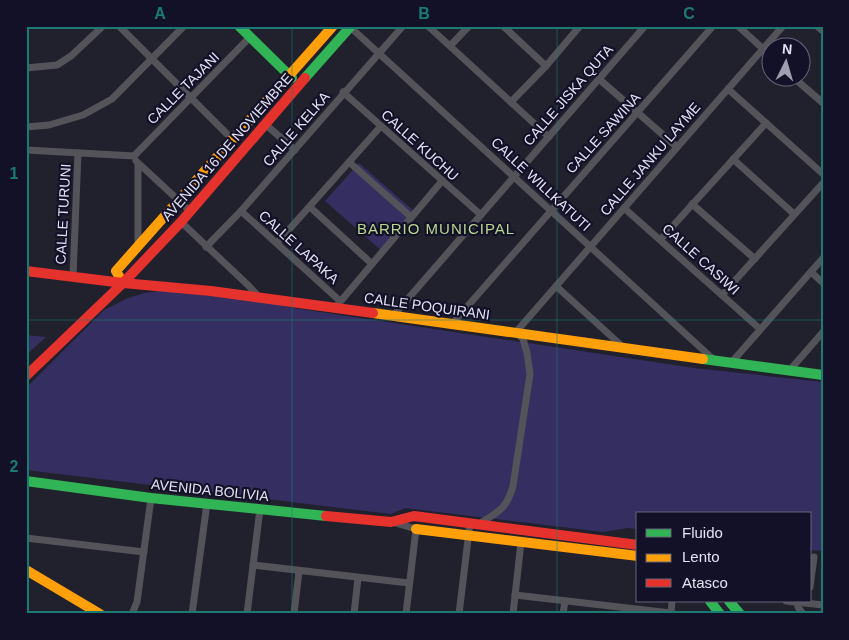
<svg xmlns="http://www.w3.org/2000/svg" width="849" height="640" font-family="Arial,sans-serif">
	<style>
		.green { fill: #342f60 }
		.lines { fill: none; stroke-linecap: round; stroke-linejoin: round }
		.street { stroke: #54535a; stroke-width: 7 }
		.fast { stroke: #30b455; stroke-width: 10 }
		.slow { stroke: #ff9f0a; stroke-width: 10 }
		.jam { stroke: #e5322d; stroke-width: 10 }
		.grid { fill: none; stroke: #1a7b75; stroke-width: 1; stroke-opacity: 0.55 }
		.labels { text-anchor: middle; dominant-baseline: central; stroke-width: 4.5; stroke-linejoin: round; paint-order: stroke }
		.street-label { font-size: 14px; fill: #e2e2f3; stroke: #131128 }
		.neighbourhood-label { font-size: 15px; letter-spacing: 1px; fill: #bad58c; stroke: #131128 }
		.neatline { fill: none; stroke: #1a7b75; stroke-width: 2 }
		.grid-label { font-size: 16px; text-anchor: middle; font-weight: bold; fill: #1a7b75 }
	</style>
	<rect width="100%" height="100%" fill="#21202d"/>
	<g class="green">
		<polygon points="359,163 416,213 382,251 325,201"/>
		<polygon points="165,290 247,299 294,308 694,368 823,382 823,551 810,550 810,514 638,514 638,529 628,528 603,532 405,508 391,514 26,470 26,388 104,310 128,298 145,293"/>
		<polygon points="26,335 46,337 26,355"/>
	</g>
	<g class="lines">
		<g class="street">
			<polyline points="119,26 232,139"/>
			<polyline points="349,26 713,359"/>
			<polyline points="428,26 549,137"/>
			<polyline points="503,26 546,66"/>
			<polyline points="738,26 772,57"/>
			<polyline points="817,26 823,31"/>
			<polyline points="450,46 469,26"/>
			<polyline points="26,68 57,65 71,56 103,26"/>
			<polyline points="794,78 823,103"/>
			<polyline points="599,79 677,147"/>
			<polyline points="728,89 823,174"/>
			<polyline points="343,92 481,215"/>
			<polyline points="511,102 546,66 580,26"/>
			<polyline points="265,124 295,150"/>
			<polyline points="26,127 49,125 83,115 112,99 184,26"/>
			<polyline points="26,150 134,156"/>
			<polyline points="134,156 250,37"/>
			<polyline points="733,159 794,214"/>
			<polyline points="136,161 190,211"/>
			<polyline points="349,162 411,217"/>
			<polyline points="138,164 138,247"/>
			<polyline points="692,204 755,259"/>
			<polyline points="310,207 372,264"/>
			<polyline points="624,208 760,329"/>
			<polyline points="241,211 340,301"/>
			<polyline points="181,222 249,286 259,297"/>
			<polyline points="661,239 766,123"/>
			<polyline points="277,243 381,126"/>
			<polyline points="206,247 241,211 403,26"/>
			<polyline points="811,272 823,283"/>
			<polyline points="73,277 78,153"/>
			<polyline points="556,286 624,348"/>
			<polyline points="722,295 823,183"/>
			<polyline points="335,308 442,181"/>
			<polyline points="393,316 645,26"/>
			<polyline points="452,324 713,26"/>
			<polyline points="731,363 823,258"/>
			<polyline points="789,371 823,332"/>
			<polyline points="392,522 416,529 406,614"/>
			<path d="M 479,524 C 499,511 506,510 513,486 L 530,374 L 527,353 L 523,339 L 516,332 L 783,26"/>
			<polyline points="26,538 144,552"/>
			<polyline points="253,565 409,583"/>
			<polyline points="810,587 814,557"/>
			<polyline points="515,595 671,613"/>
			<polyline points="786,601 823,605"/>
			<polyline points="797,603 798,607 803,614"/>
			<polyline points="132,614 137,602 151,498"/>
			<polyline points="192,614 207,503"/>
			<polyline points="247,614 260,509"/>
			<polyline points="294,614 299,571"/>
			<polyline points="354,614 358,578"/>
			<polyline points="459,614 470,523"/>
			<polyline points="513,614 521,542"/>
			<polyline points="563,614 565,601"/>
			<polyline points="671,614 672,601"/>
		</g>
		<g class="fast">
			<polyline points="239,26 292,78"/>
			<polyline points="305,78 351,26"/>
			<polyline points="703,359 823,375"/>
			<polyline points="26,481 151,498 326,516"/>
			<polyline points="710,601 720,614"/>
			<polyline points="729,601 740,614"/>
		</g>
		<g class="slow">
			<polyline points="123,283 116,271 333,26"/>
			<polyline points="373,313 703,359"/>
			<polyline points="416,529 638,556"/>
			<polyline points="26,570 100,614"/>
		</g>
		<g class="jam">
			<polyline points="26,271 123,283 211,291 373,313"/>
			<polyline points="26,376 123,283 181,222 305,78"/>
			<polyline points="326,516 391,522 414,516 638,545"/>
		</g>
	</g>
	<path class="grid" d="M 292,26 L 292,614M 557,26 L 557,614M 26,320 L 823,320"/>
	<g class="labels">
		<g class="street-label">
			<text transform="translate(183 88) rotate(-45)">CALLE TAJANI</text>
			<text transform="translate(568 95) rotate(-49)">CALLE JISKA QUTA</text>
			<text transform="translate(296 129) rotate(-49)">CALLE KELKA</text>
			<text transform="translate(603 133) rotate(-48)">CALLE SAWINA</text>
			<text transform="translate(420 145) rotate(42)">CALLE KUCHU</text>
			<text transform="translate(227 147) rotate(-49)">AVENIDA 16 DE NOVIEMBRE</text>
			<text transform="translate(650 159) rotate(-49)">CALLE JANKU LAYME</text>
			<text transform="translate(541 184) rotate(43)">CALLE WILLKATUTI</text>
			<text transform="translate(63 214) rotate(-87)">CALLE TURUNI</text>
			<text transform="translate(299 247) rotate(42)">CALLE LAPAKA</text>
			<text transform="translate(701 259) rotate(42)">CALLE CASIWI</text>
			<text transform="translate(427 306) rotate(8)">CALLE POQUIRANI</text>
			<text transform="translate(210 490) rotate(6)">AVENIDA BOLIVIA</text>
		</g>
		<g class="neighbourhood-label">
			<text x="436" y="228">BARRIO MUNICIPAL</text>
		</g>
	</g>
	<rect width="849" height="640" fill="none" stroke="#131128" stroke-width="55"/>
	<rect x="636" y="512" width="175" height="90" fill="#131128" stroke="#666579"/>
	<rect x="646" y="529" width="25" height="8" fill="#30b455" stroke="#666579"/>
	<text x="682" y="538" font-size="15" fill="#e2e2f3">Fluido</text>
	<rect x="646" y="554" width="25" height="8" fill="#ff9f0a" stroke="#666579"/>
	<text x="682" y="562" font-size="15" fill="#e2e2f3">Lento</text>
	<rect x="646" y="579" width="25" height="8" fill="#e5322d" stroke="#666579"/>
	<text x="682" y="588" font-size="15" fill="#e2e2f3">Atasco</text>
	<g transform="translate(786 62) rotate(5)"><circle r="24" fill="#131128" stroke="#666579"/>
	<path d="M0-4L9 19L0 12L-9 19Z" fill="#9e9eae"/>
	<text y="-8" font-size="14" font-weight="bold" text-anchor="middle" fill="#e2e2f3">N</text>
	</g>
	<rect x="28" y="28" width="794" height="584" class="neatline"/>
	<g class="grid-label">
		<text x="160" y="19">A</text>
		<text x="424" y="19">B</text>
		<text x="689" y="19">C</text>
		<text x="14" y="179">1</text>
		<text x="14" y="472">2</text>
	</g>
</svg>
